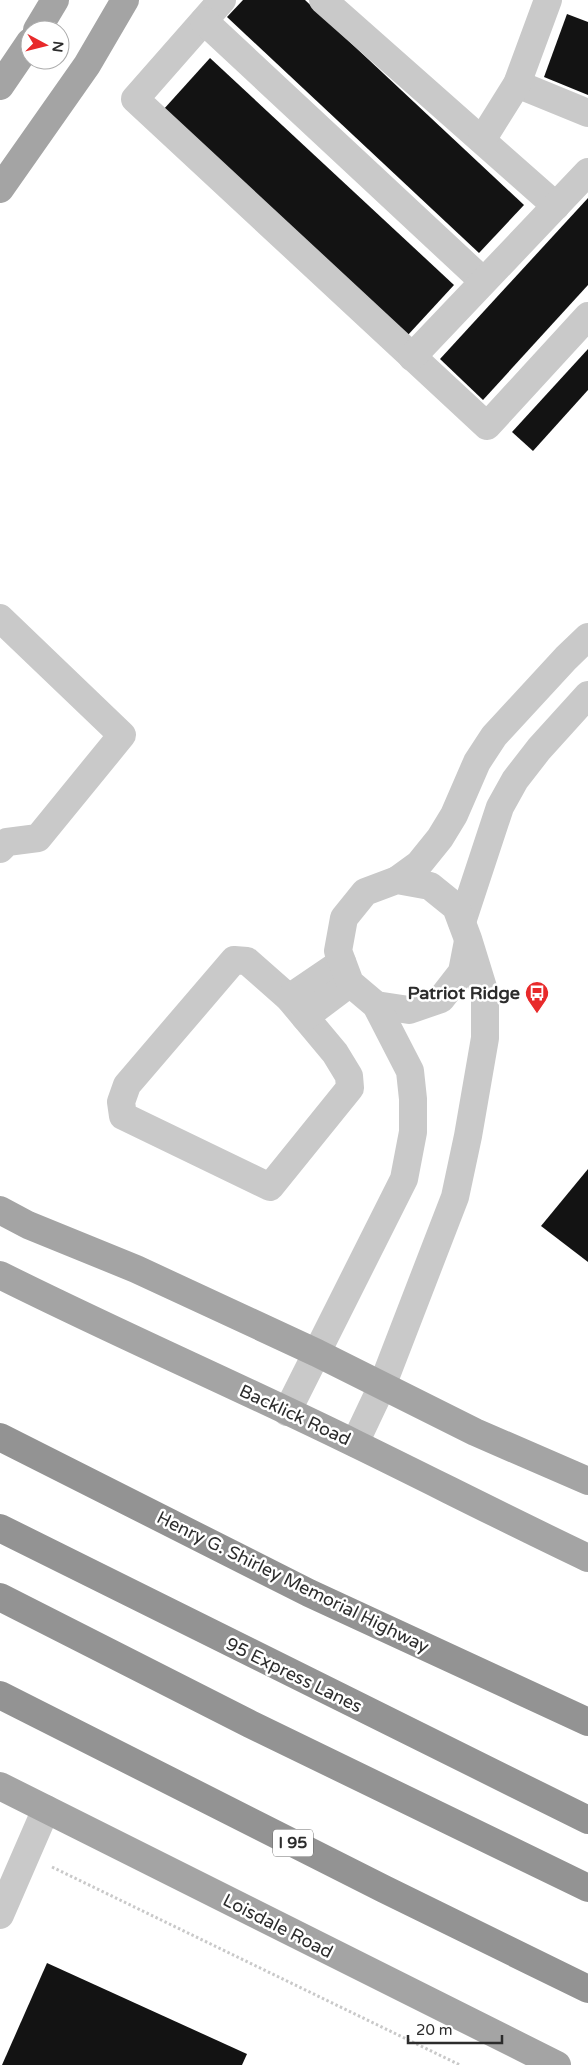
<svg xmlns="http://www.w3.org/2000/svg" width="588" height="2065" font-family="'Varela Round',sans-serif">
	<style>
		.building { fill: #131313 }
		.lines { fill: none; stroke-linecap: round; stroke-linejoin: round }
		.path { stroke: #c9c9c9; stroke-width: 3; stroke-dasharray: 2.5 2.5; stroke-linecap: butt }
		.minor { stroke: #c9c9c9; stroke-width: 28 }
		.major { stroke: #a4a4a4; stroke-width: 28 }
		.highway { stroke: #939393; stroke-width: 28 }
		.labels { text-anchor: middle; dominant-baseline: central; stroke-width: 5; stroke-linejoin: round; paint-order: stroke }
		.shield { fill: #fff; stroke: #6b6b6b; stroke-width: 1 }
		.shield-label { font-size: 16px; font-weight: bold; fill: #2c2c2c }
		.poi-label { font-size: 18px; font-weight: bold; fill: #2c2c2c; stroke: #fff; text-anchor: end }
		.street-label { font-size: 18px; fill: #2c2c2c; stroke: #fff }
	</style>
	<rect width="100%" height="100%" fill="#fff"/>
	<g class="building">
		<polygon points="243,0 305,0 524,205 479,253 227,17"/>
		<polygon points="567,14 588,22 588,95 544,77"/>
		<polygon points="210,58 454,285 407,336 163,110"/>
		<polygon points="588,198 588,285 483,400 440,359"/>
		<polygon points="588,349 588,390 533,451 512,432"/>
		<polygon points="588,1169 588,1262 541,1226"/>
		<polygon points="47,1963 247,2054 242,2065 2,2065"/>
	</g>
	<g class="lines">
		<polyline class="path" points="52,1867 460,2065"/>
		<g class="minor">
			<polyline points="222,0 135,99 487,426 588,316"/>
			<polyline points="323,0 556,206"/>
			<polyline points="204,21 483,281"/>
			<polyline points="517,84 588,113"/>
			<polyline points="482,140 517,84 548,0"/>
			<polyline points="412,357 588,172"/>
			<polyline points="0,618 122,735 38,838 7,842 0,849"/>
			<polyline points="397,880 419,864 440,838 454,815 477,762 494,736 566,658 588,637"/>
			<polyline points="462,922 500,807 515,780 539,749 588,695"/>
			<polygon points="234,960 247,961 289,998 335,1053 349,1076 350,1088 270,1187 123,1116 121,1102 127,1085"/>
			<polyline points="289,998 342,962"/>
			<polyline points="376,1005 409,1010 441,999 462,972 468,941"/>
			<polyline points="305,1017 350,983"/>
			<polyline points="287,1412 404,1179 413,1132 413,1099 410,1071 376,1005 350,983 338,951 344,918 365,892 397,880 430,886 456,907 468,939 485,994 485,1038 468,1136 455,1197 382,1386 355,1443"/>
			<polyline points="0,1915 46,1809"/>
		</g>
		<g class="major">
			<polyline points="37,30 55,0"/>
			<polyline points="0,86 30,42"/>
			<polyline points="0,189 87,65 125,0"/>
			<polyline points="0,1210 28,1225 136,1269 317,1353 475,1432 588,1481"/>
			<path d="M 0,1275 C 118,1334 238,1386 356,1444 C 434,1482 510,1521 588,1558"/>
			<polyline points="0,1786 557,2065"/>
		</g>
		<g class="highway">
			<polyline points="0,1437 309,1593 588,1722"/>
			<polyline points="0,1528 588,1820"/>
			<polyline points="0,1597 250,1724 588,1888"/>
			<polyline points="0,1695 384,1889 588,1989"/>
		</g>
	</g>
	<defs>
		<g id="bus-pin" transform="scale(1.25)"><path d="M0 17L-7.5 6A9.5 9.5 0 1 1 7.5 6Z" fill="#e82a2b" stroke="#fff"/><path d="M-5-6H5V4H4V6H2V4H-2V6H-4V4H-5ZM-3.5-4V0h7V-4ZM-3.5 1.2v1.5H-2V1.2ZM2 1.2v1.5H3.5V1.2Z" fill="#fff"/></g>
	</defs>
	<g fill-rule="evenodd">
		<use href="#bus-pin" x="537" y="993"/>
	</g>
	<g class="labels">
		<rect class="shield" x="273" y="1829.5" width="40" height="27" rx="4"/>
		<g class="shield-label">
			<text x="293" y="1843">I 95</text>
		</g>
		<g class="poi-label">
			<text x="520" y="993">Patriot Ridge</text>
		</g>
		<g class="street-label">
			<text transform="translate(295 1415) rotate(25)">Backlick Road</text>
			<text transform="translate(293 1582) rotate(26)">Henry G. Shirley Memorial Highway</text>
			<text transform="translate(294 1675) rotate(26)">95 Express Lanes</text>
			<text transform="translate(278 1926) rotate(27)">Loisdale Road</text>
		</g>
	</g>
	<g transform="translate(45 45) rotate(97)"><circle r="24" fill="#ffffff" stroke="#ababab"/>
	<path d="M0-4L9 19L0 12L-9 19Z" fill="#e82a2b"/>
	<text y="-8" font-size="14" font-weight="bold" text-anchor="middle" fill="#2c2c2c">N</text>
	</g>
	<path d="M408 2035v8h94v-8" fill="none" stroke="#2c2c2c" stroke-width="2.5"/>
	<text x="416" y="2035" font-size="15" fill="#2c2c2c" stroke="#ffffff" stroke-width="4" paint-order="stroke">20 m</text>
</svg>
